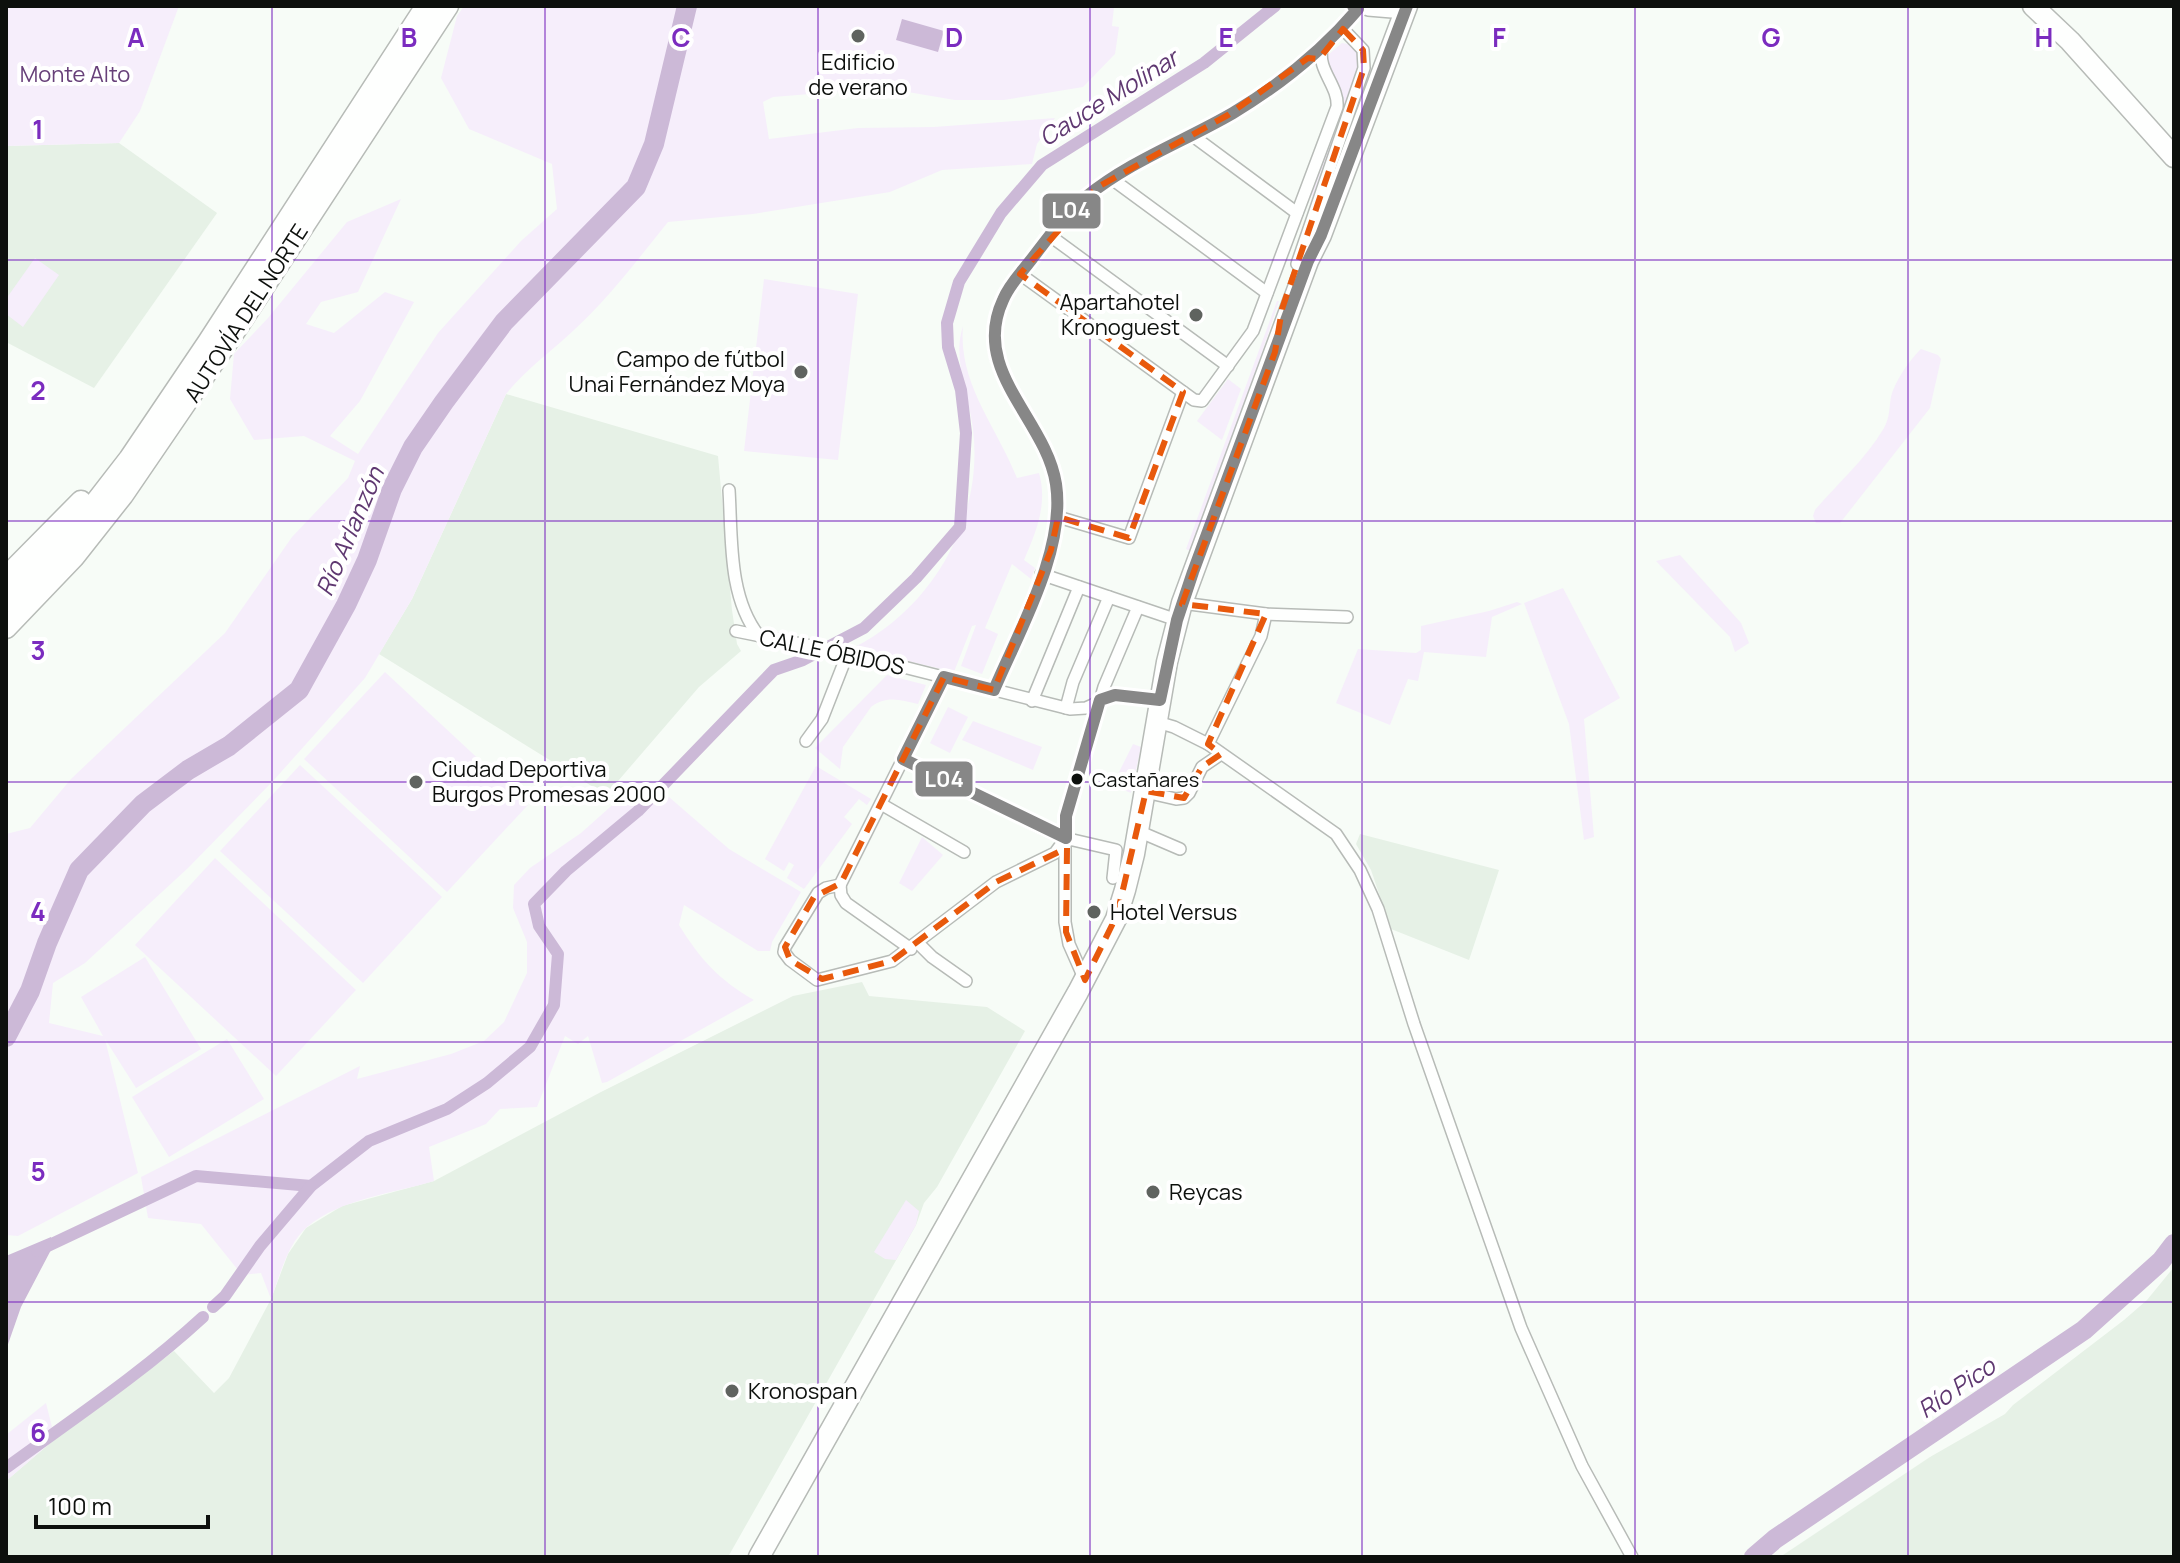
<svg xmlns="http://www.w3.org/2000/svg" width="2180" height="1563" font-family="Manrope,sans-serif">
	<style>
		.built { fill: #e6f1e6 }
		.green { fill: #f6eefb }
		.water { fill: #ccb9d7 }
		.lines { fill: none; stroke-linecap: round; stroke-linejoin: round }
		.canal { stroke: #ccb9d7; stroke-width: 12 }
		.river { stroke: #ccb9d7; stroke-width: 20 }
		.street-casing { stroke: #b7bbb7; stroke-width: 14 }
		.highway-casing { stroke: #b7bbb7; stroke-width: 23 }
		.street { stroke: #fefffe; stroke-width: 11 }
		.highway { stroke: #fefffe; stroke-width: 20 }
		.bus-1-casing { stroke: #fff; stroke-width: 18 }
		.bus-1 { stroke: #878787; stroke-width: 12 }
		.marked { fill: none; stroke: #e8590c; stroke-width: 6; stroke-dasharray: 16 10; stroke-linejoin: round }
		.grid { fill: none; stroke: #7b2cbf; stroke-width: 2; stroke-opacity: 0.55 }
		.poi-dot { fill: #5f635f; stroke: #fff; stroke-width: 3 }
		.bus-dot { fill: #0d100d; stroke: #fff; stroke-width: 3 }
		.labels { text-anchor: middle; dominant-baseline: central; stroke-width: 8; stroke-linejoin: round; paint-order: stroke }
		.bus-label { font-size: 20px; fill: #0d100d; stroke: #fff; text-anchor: start }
		.poi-label { font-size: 22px; fill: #0d100d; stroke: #fff; text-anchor: start }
		.park-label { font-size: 22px; fill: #674079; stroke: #fff }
		.street-label { font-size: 22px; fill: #0d100d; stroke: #fff }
		.water-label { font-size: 24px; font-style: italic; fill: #5f3871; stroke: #fff }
		.grid-label { font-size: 26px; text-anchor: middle; font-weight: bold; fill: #7b2cbf; stroke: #fff; stroke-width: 8; stroke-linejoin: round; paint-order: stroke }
		.line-badge { stroke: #fff; stroke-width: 3 }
		.badge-label { font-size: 22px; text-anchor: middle; font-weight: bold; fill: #fff }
	</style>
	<rect width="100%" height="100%" fill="#f7fcf7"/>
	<g class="built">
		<polygon points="119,143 217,213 94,388 6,342 6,146"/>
		<polygon points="506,394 718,456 732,610 737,644 741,651 699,687 606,795 379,654 412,599"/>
		<polygon points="1360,834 1499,870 1469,960 1391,929 1371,870 1356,844"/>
		<polygon points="862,982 869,996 987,1007 1025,1031 937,1187 924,1203 916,1225 728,1557 6,1557 6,1481 55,1439 174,1351 214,1393 229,1378 271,1299 288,1254 306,1228 342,1206 434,1181 601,1092 793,996"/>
		<polygon points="2174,1267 2174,1557 1780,1557 1930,1457 2005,1414 2013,1405 2124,1320 2147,1300"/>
	</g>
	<g class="green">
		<polygon points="6,6 179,6 140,111 119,143 6,146"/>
		<path d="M 464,6 L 1122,6 L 1114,7 L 1112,26 L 1119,27 L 1115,54 L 1083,87 L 1004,100 L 955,100 L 884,88 L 773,97 L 763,102 L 769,139 L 858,128 L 934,127 L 1055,118 L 1037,144 L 1032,164 L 942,170 L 890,192 L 753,214 L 668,222 C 638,259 609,298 574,330 C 551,352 526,369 506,394 L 412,599 L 365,678 L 273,781 L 188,868 L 85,963 L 53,983 L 49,1023 L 103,1036 L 81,997 L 145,957 L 201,1049 L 136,1088 L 105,1039 L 138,1173 L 18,1236 L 6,1235 L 6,834 L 30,828 L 71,779 L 225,633 L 292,537 L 348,478 L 355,461 L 304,436 L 254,440 L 230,399 L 234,354 L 268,318 L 347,222 L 401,199 L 358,292 L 321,302 L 306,324 L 334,333 L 385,292 L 414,302 L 360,401 L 330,436 L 358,454 L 438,333 L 521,241 L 557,209 L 552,164 L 469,129 L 441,78 L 457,16 Z"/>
		<polygon points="1342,43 1354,45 1359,50 1360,65 1313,196 1309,194 1341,108 1326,60 1328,55"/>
		<polygon points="35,258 59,275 23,327 6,314 6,299"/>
		<polygon points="764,279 858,294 838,460 744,451"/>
		<polygon points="1277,301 1279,301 1246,401 1190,551 1186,549"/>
		<path d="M 963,326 C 958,384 997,427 1017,478 L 1039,473 C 1048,504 1036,532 1024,560 L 1035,568 L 1031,579 L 1012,564 L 985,628 L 998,634 L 982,674 L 961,666 L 976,625 L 972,626 L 954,672 L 853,648 C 933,608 984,518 973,429 C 969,395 952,359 963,326 Z"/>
		<path d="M 1921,349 L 1938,355 L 1941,359 L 1930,408 L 1840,523 L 1816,523 L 1813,516 L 1815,510 C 1838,483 1866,459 1884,428 C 1890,417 1889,408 1891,397 C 1895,381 1909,361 1921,349 Z"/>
		<polygon points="1228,379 1241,389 1222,440 1197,421"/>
		<polygon points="1680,555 1741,623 1749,643 1735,652 1730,637 1656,561"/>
		<polygon points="1563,588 1620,698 1584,719 1594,837 1584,840 1569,724 1524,603"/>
		<polygon points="1517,602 1522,604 1492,617 1486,657 1424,652 1418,681 1408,679 1390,725 1336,703 1358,649 1416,653 1421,650 1421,626 1489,611"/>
		<polygon points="385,672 528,805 447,892 304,759"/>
		<path d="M 887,675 L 926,685 L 918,704 C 901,700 886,695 871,707 L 843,747 L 840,769 L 815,748 Z"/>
		<polygon points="948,707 968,717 950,753 930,743"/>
		<polygon points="973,721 1042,747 1033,770 962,740"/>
		<polygon points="1133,744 1141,747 1131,793 1116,787 1118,774"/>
		<polygon points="300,765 442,897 363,983 220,851"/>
		<polygon points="816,766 871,799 867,805 859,799 844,817 852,824 804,889 787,878 794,865 789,862 784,871 765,859"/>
		<path d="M 637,783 L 669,797 L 729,849 L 801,892 L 772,942 L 770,951 L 758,951 L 684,905 L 679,925 C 700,959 719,980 754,1000 L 607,1082 L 602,1083 L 588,1036 L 578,1044 L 565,1036 L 537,1107 L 500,1109 L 486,1124 L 429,1147 L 434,1181 C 392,1194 342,1198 307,1227 C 287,1244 280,1276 271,1299 L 261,1273 L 242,1275 L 201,1224 L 148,1218 L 141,1177 L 360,1066 L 357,1079 L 451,1054 L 484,1041 L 504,1022 L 527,973 L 527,942 L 513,908 L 514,885 L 530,868 L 581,833 Z"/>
		<polygon points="922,837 943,855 912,891 899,883"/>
		<polygon points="215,858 356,990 276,1076 135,945"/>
		<polygon points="227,1039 264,1099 169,1157 132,1097"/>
		<polygon points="906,1200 919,1211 916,1225 896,1260 885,1259 874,1252"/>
		<polygon points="46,1403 55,1439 6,1481 6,1435"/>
	</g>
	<g class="water">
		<polygon points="902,19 944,31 938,52 896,40"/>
		<polygon points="51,1237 52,1248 21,1307 6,1350 6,1256"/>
	</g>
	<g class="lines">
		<g class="canal">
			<polyline points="37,1251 196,1176 311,1186"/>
			<polyline points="213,1307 225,1296 260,1246 311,1186 369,1141 447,1109 487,1083 530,1047 554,1005 558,954 539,926 534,904 566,871 638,811 774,670 803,660 864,628 916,578 960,527 966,433 961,390 948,347 947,323 959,282 1001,213 1042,165 1204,63 1275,6"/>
			<path d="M 6,1468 C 73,1419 141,1374 203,1317"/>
		</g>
		<g class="river">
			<polyline points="6,1037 30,991 47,943 79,870 143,804 188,770 229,746 299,690 346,605 367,560 392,489 413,447 444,402 504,322 636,187 654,144 687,6"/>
			<polyline points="1754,1557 1775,1539 2084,1330 2161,1261 2174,1244"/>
		</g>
		<g class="street-casing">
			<g id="street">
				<polyline points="1368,10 1392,12 1399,6"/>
				<polyline points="1193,136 1297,213"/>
				<polyline points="1112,179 1267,293"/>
				<polyline points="1049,235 1228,366"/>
				<polyline points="1297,264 1364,68 1363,50 1343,29"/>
				<path d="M 1020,274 L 1194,400 L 1202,401 L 1253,331 L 1337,107 C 1339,86 1317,70 1322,49"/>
				<path d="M 729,490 C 732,538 728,597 759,636"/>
				<polyline points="1058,517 1129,538 1183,392"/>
				<polyline points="1041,574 1177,620"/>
				<polyline points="1182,603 1266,614 1347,617"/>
				<polyline points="736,631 856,655 1070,709 1086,708 1115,695 1160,700"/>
				<path d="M 994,690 C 1018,631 1065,547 1056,484 C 1047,417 972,379 1000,306 C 1006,289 1019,275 1030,261 C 1049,235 1068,209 1095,190 C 1124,168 1159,154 1190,137 C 1250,105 1316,64 1358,9"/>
				<polyline points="1032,701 1079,587"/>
				<polyline points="1066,708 1073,682 1109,597"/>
				<polyline points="1157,722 1174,727 1208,744 1336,834 1360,870 1378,909 1414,1024 1521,1328 1582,1466 1632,1557"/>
				<polyline points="806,741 822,719 847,655"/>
				<polyline points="1208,744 1261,636 1266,614"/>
				<polyline points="903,759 1052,833 1073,840 1116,850 1113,878"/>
				<polyline points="1145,792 1176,799 1184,798 1189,793 1202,767 1221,754"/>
				<polyline points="881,804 964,852"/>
				<polyline points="1138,831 1180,849"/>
				<polyline points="840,885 826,888 818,893 785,947 784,952 790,960 817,980 892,961 996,882 1055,853 1066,838"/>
				<polyline points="840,885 944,677"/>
				<polyline points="840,885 841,895 846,903 911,949"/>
				<polyline points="918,943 932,957 966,981"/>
				<polyline points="1084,978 1069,944 1065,922 1065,821 1104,687 1138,607"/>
			</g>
		</g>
		<g class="highway-casing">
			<g id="highway">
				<polyline points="2033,6 2070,41 2174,157"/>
				<polyline points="6,577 81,501"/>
				<polyline points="6,602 67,539 129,459 208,342 426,6"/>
				<polyline points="6,628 74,557 123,495 237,328 448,6"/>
				<polyline points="759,1557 1078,992 1116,919 1125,890 1134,854 1167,662 1182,603 1308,261 1321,235 1407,6"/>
			</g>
		</g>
		<use href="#street" class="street"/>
		<use href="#highway" class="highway"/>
		<g class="bus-1-casing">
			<path id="bus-1" d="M 1353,6 L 1358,9 C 1322,51 1280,85 1233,113 C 1185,141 1130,161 1086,197 C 1064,215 1048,238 1031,260 C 1021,273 1009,285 1003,300 C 970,371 1046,419 1056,484 C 1066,550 1019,631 994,690 L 944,677 L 903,759 L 1066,838 L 1066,816 L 1100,700 L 1115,695 L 1160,700 L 1177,620 L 1193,572 L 1308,261 L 1321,235 L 1407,6"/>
		</g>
		<use href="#bus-1" class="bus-1"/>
	</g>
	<path class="marked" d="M 1343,29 L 1363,50 L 1364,68 L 1282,309 L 1275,352 L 1182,604 L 1266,614 L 1208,744 L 1221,754 L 1202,767 L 1184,798 L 1146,791 L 1117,915 L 1085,980 L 1066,932 L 1067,848 L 996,882 L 892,961 L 822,979 L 790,960 L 785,947 L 814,897 L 841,883 L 944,677 L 994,690 L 1051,550 L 1058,517 L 1129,538 L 1183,392 L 1020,274 L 1096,188 L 1228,115 L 1308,58 L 1319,59 Z"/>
	<path class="grid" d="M 272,6 L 272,1557M 545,6 L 545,1557M 818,6 L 818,1557M 1090,6 L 1090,1557M 1362,6 L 1362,1557M 1635,6 L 1635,1557M 1908,6 L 1908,1557M 6,260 L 2174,260M 6,521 L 2174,521M 6,782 L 2174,782M 6,1042 L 2174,1042M 6,1302 L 2174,1302"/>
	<g class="poi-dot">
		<circle cx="858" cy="36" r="8"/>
		<circle cx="1196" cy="315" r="8"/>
		<circle cx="801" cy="372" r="8"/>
		<circle cx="416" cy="782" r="8"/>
		<circle cx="1094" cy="912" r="8"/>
		<circle cx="1153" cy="1192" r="8"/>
		<circle cx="732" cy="1391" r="8"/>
	</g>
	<circle class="bus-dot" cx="1077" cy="779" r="7"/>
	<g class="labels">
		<g class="bus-label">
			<text x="1092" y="779">Castañares</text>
		</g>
		<g class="poi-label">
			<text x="858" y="62" text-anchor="middle">Edificio<tspan x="858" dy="25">de verano</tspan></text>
			<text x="1180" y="302" text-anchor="end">Apartahotel<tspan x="1180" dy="25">Kronoguest</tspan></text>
			<text x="785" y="359" text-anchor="end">Campo de fútbol<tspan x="785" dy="25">Unai Fernández Moya</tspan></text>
			<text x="432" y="769">Ciudad Deportiva<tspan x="432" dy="25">Burgos Promesas 2000</tspan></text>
			<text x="1110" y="912">Hotel Versus</text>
			<text x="1169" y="1192">Reycas</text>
			<text x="748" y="1391">Kronospan</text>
		</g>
		<g class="park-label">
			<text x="75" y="74">Monte Alto</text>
		</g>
		<g class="street-label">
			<text transform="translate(246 313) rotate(-57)">AUTOVÍA DEL NORTE</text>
			<text transform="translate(832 652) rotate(12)">CALLE ÓBIDOS</text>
		</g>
		<g class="water-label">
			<text transform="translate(1108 97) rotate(-32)">Cauce Molinar</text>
			<text transform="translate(349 531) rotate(-67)">Río Arlanzón</text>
			<text transform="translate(1956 1387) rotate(-34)">Río Pico</text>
		</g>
	</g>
	<g class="grid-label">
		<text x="136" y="47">A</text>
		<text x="409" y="47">B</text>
		<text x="681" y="47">C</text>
		<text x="954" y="47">D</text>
		<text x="1226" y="47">E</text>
		<text x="1499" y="47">F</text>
		<text x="1771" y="47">G</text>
		<text x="2044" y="47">H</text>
		<text x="38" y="139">1</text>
		<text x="38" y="400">2</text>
		<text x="38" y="660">3</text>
		<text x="38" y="921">4</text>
		<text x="38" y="1181">5</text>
		<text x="38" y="1442">6</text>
	</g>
	<g class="line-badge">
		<rect x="1041" y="192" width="61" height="38" rx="8" fill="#878787"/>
		<rect x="914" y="760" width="60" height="38" rx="8" fill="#878787"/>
	</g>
	<g class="badge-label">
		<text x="1071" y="218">L04</text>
		<text x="944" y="787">L04</text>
	</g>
	<rect width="2180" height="1563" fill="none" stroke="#0d100d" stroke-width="16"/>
	<path d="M36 1515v12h172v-12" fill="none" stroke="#0d100d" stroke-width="4"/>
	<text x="48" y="1515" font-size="24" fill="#0d100d" stroke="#ffffff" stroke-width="6" paint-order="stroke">100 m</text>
</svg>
